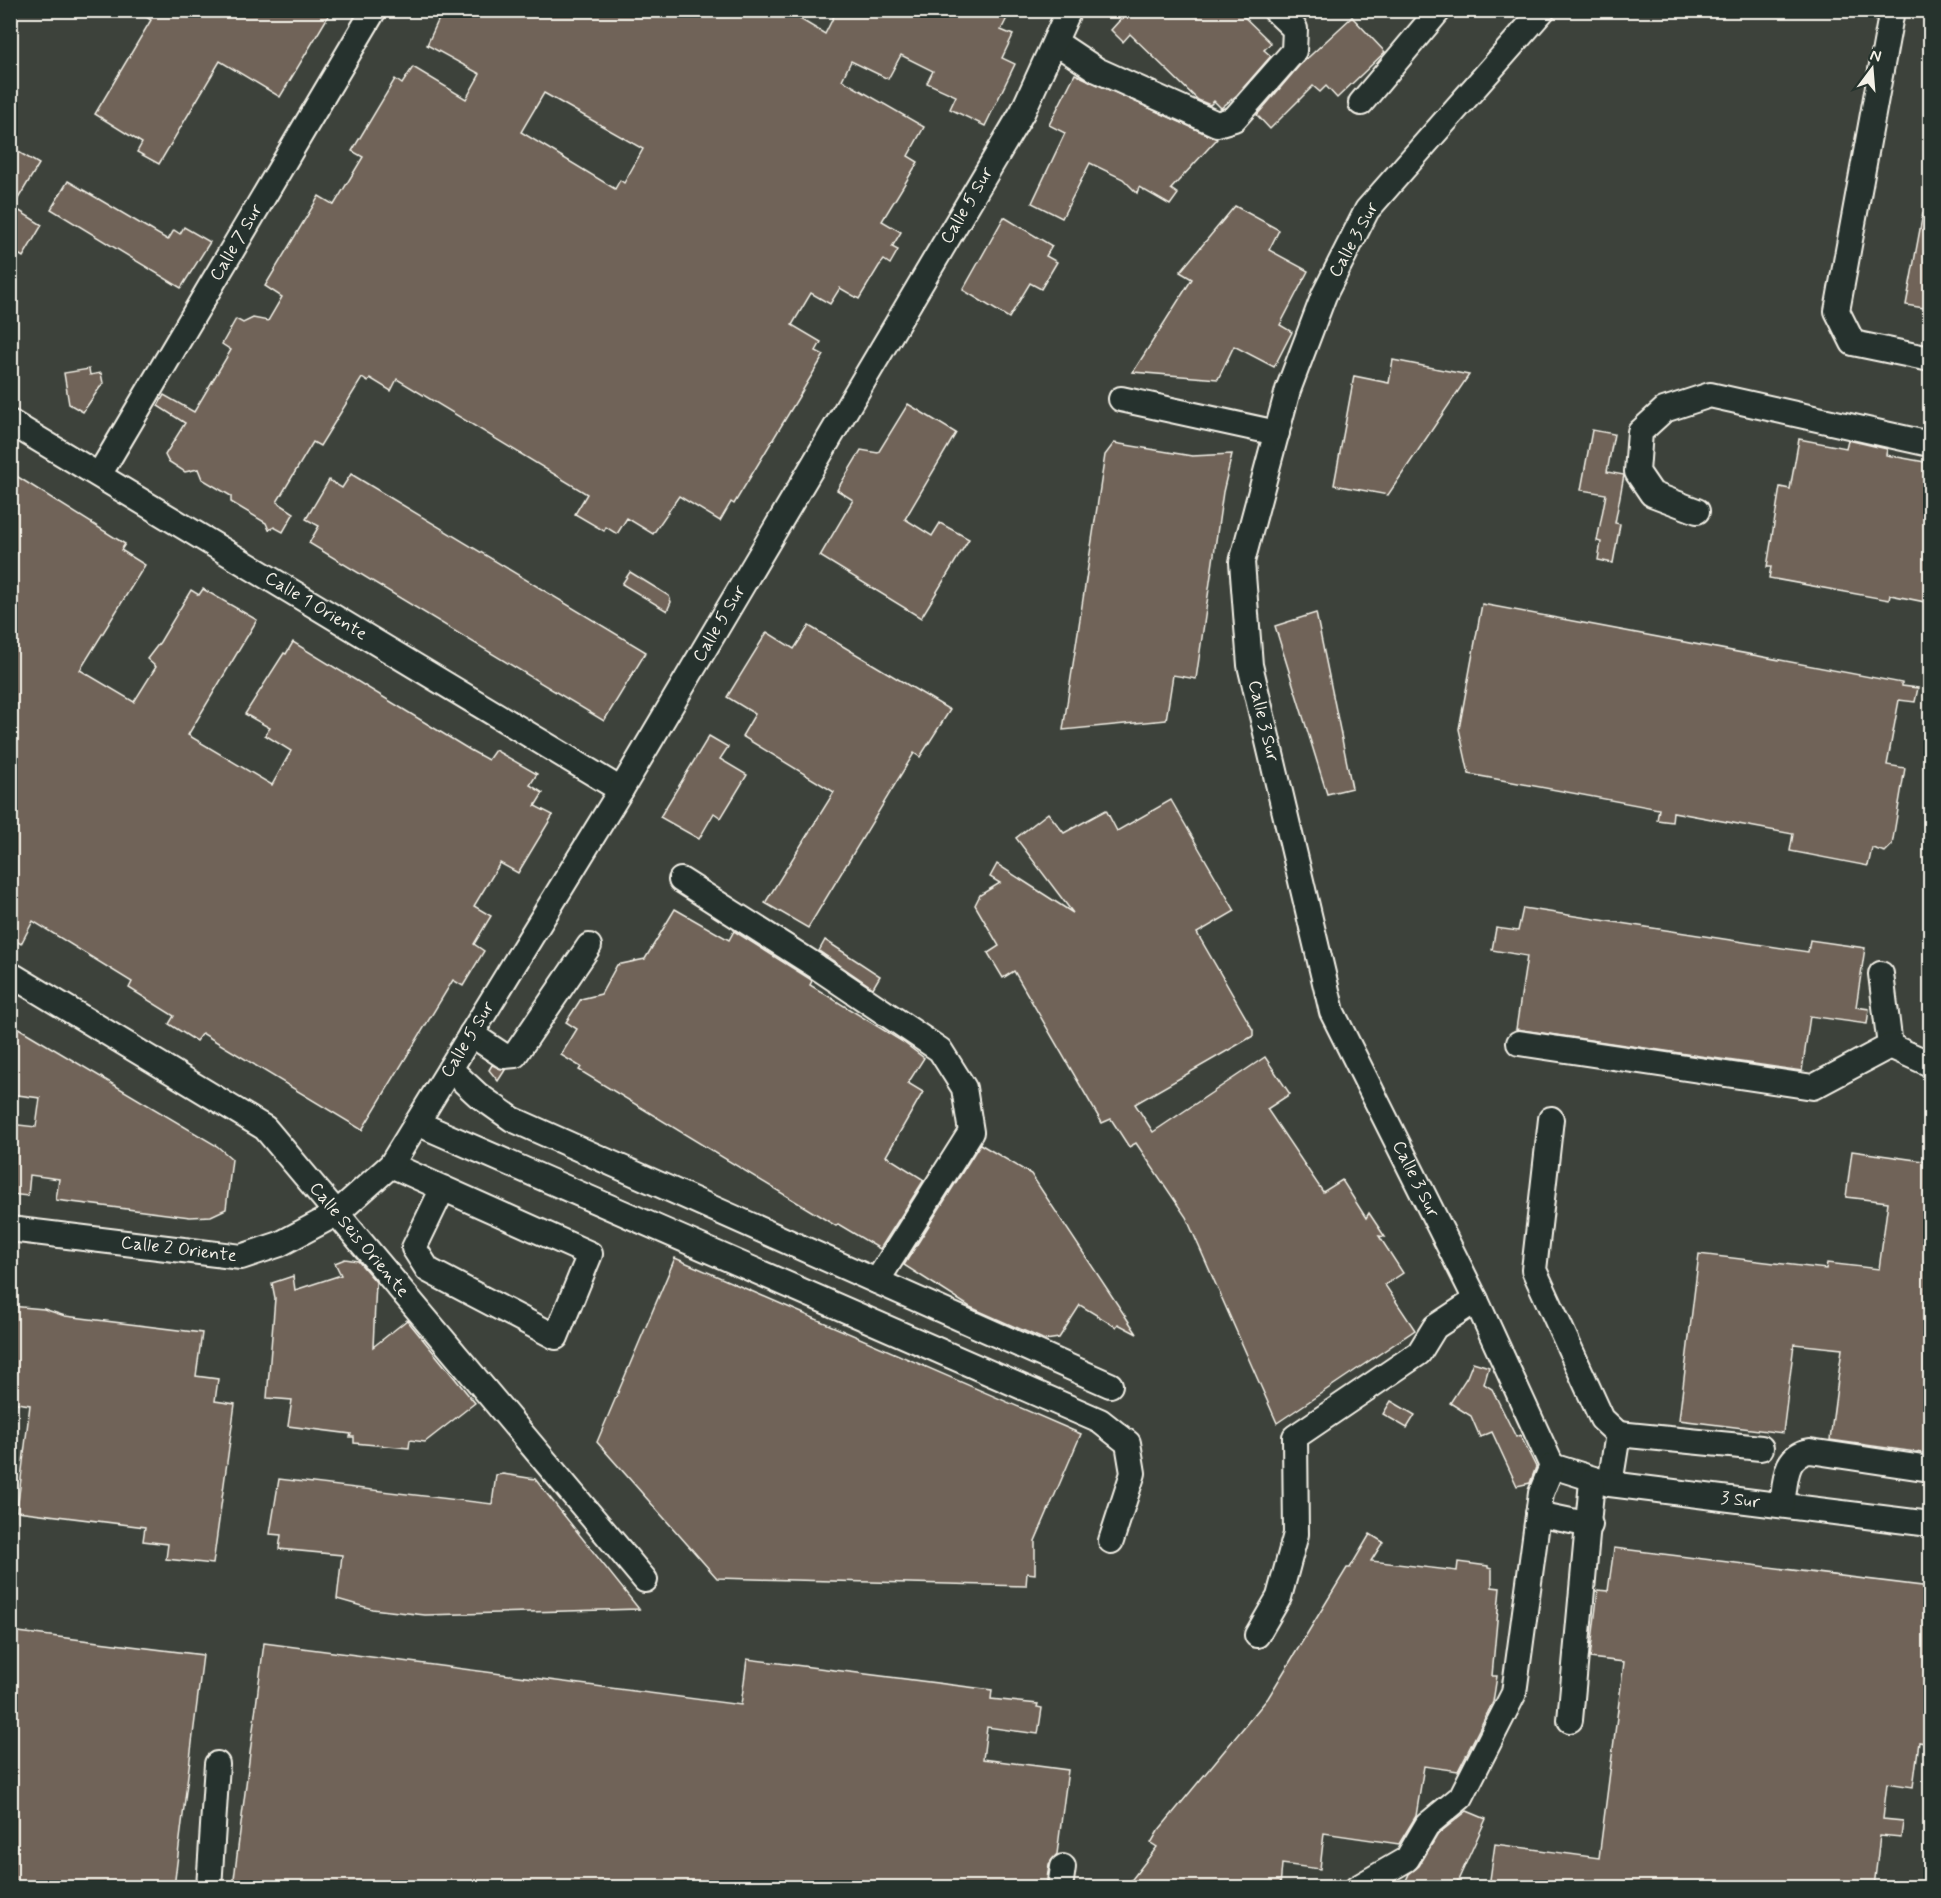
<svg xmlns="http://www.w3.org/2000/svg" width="1941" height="1898" font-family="Mynerve,sans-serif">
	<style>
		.built { fill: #3c423a }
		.building { fill: #6f6458; stroke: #f4f1e8; stroke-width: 1.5; fill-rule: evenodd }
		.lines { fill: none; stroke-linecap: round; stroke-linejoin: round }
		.minor-casing { stroke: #f4f1e8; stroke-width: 28 }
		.minor { stroke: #26332d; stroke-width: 24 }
		.labels { text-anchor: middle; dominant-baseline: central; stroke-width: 4.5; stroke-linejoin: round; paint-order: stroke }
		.street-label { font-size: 18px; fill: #f4f1e8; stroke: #26332d }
	</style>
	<rect width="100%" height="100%" fill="#26332d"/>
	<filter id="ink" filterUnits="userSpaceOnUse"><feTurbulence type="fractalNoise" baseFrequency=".0167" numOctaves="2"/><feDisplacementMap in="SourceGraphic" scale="12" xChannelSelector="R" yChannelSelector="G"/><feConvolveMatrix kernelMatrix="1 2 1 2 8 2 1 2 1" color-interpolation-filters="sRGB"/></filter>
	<g filter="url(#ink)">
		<rect class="built" x="11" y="11" width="1919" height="1876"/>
		<g class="building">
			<polygon points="135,10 332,10 280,97 220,61 159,164 137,152 142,143 95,114 151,20"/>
			<path d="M 443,10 L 785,10 L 825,34 L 837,10 L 1011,10 L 1001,30 L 1013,35 L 1002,58 L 1015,64 L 985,126 L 950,109 L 956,96 L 927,83 L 933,71 L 901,55 L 888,79 L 851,61 L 842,80 L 924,127 L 908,156 L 918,162 L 882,221 L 901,232 L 892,247 L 898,250 L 890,264 L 884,260 L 879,266 L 859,299 L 840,288 L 830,304 L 811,293 L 792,325 L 821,342 L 816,351 L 824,355 L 734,504 L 731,502 L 720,521 L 679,496 L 653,534 L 627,518 L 617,534 L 606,527 L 604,531 L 575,514 L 587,494 L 397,379 L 391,391 L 370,378 L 368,382 L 362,378 L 320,446 L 313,442 L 277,502 L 294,513 L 283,532 L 274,527 L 269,530 L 266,523 L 231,502 L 231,496 L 202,479 L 198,469 L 185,472 L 168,461 L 165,455 L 185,423 L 158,406 L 164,395 L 194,412 L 231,350 L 222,344 L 236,319 L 243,323 L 253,318 L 268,321 L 282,297 L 265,286 L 319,196 L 334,205 L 363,157 L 352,151 L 395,79 L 402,84 L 413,67 L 466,99 L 480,74 L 427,45 ZM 544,93 L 643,149 L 624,183 L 620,180 L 615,189 L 521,132 Z"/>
			<polygon points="1129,10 1237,10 1271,43 1264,50 1271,56 1237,95 1221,108 1214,101 1210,105 1198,100 1130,34 1123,42 1111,30"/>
			<polygon points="1352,17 1385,52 1337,98 1326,86 1320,92 1313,86 1270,129 1257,115 1299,66"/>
			<polygon points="1075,74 1217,139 1171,189 1178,194 1170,205 1139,187 1137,193 1123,179 1090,163 1062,218 1032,203 1065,133 1049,125"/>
			<polygon points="10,147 39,164 13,207 42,225 23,257 10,249"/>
			<polygon points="68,181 168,240 174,230 180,234 184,227 210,242 181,288 51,209"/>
			<polygon points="1235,206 1279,230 1269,250 1308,271 1280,325 1292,332 1274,367 1234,346 1218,379 1133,372 1192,279 1180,272"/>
			<polygon points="1923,213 1930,214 1930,309 1906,305"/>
			<polygon points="1004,217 1052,246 1046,256 1057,262 1041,289 1030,283 1009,318 963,290"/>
			<polygon points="1393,360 1469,375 1388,495 1334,485 1354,376 1389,383"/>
			<polygon points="89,369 90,375 101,373 103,383 83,412 69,404 64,373"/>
			<polygon points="908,404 956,433 905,519 932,536 940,523 969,539 921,618 820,556 853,500 837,490 861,450 878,453"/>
			<polygon points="1592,430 1614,434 1607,472 1624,475 1615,523 1620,524 1613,563 1598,560 1601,542 1597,541 1606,494 1581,490"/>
			<polygon points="1799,439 1846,448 1848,440 1887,449 1886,455 1930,463 1930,603 1890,595 1889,600 1769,578 1771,567 1767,567 1780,487 1790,489"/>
			<polygon points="1114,443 1192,456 1232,454 1223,492 1196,679 1173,675 1166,720 1063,730 1105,455"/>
			<polygon points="10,472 125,544 121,550 145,565 80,670 134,702 156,667 147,659 160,642 191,590 199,595 203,589 257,620 188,735 272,785 291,751 265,735 270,728 245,714 284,653 286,654 293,642 470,750 488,760 495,750 537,774 530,785 543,793 535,806 553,815 518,873 500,863 474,906 491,916 474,944 484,951 463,986 453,980 362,1130 202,1033 196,1041 169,1024 174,1016 129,988 132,982 33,921 21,944 10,937"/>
			<polygon points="351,474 646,652 604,721 309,543 319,526 306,519 329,480 342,488"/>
			<polygon points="630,572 669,596 671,602 667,611 622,584"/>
			<polygon points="1482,604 1902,683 1902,686 1918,688 1915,702 1899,700 1887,765 1905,768 1892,845 1885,852 1872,848 1868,866 1790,851 1793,834 1673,812 1672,822 1657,820 1659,809 1469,774 1459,729"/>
			<polygon points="1316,613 1352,788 1327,794 1275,626"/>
			<polygon points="809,626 950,710 920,757 914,753 808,928 765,903 834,792 742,736 755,714 727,697 767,632 794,649"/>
			<polygon points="709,736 728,747 720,759 747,775 721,818 714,813 699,839 660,817"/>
			<polygon points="1171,800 1235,911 1197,933 1253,1030 1253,1036 1135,1104 1153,1132 1265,1057 1290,1094 1267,1109 1323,1192 1342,1180 1366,1218 1369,1213 1385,1237 1379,1236 1403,1273 1385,1285 1415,1330 1277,1423 1186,1217 1136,1143 1129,1147 1111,1119 1102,1123 1014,971 1003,978 988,953 999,946 975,905 980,895 1000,883 990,877 997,864 1073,913 1016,838 1048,813 1064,833 1106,810 1117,831"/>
			<polygon points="1523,908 1808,952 1810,940 1865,948 1856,1007 1869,1009 1867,1024 1810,1016 1802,1071 1516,1029 1527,956 1492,950 1496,928 1518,931"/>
			<polygon points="675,909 729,940 734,931 810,979 812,981 810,985 903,1042 924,1058 908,1083 923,1092 886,1156 924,1180 880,1249 838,1224 836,1226 579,1070 581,1067 561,1055 577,1029 566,1022 581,999 601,994 617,965 645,959"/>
			<polygon points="825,940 880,976 873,988 819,951"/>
			<polygon points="10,1023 217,1146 232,1159 226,1209 211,1216 190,1217 56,1200 59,1179 30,1175 28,1196 10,1194 10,1124 36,1127 40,1098 10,1094"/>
			<polygon points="492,1065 505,1070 498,1081 489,1070"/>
			<polygon points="980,1144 1031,1174 1137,1334 1118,1324 1116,1327 1080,1305 1059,1338 1045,1340 970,1307 904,1265"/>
			<polygon points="1852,1151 1930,1162 1930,1454 1830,1440 1842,1349 1794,1344 1783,1433 1679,1420 1699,1254 1826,1269 1827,1263 1879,1269 1888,1202 1846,1197"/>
			<polygon points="675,1258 1081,1434 1035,1541 1035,1574 1027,1573 1026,1586 717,1578 597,1442"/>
			<polygon points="345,1259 358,1261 376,1282 373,1347 407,1320 475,1403 425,1442 410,1440 409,1448 354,1443 354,1437 350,1437 351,1434 288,1426 292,1400 267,1398 275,1298 272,1283 293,1276 295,1290 341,1275 335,1263"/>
			<polygon points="10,1306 44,1309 65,1316 202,1333 196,1376 218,1379 215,1401 235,1404 213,1564 166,1559 168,1544 143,1541 145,1527 17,1511 30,1405 10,1402"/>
			<polygon points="1473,1362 1489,1367 1484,1384 1492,1389 1516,1437 1520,1435 1536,1467 1530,1483 1517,1486 1492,1432 1480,1437 1471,1416 1450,1403 1467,1377"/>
			<polygon points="1391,1401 1415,1415 1407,1428 1383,1414"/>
			<polygon points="503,1474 535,1479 639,1609 425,1615 372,1609 337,1599 342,1555 279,1549 281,1535 270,1534 279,1479 492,1504 496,1475"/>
			<polygon points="1370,1534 1383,1542 1371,1561 1457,1571 1458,1562 1488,1566 1488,1568 1492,1569 1492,1587 1500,1588 1492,1676 1497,1676 1493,1702 1458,1771 1424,1766 1416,1816 1399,1844 1324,1833 1320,1869 1282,1864 1280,1887 1126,1887 1157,1847 1151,1843 1158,1831 1268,1698 1347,1568 1350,1568"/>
			<polygon points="1614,1548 1930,1587 1930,1744 1919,1742 1913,1787 1887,1783 1883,1819 1903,1821 1901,1838 1880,1836 1874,1887 1489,1887 1495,1844 1599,1858 1624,1662 1590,1658 1598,1590 1608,1591"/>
			<polygon points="10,1631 203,1655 174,1887 10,1887"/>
			<polygon points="264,1643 741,1705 747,1659 992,1690 991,1699 1038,1704 1037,1707 1042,1708 1038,1734 987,1727 983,1759 1068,1770 1057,1854 1049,1864 1046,1887 233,1887"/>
			<polygon points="1467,1811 1486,1819 1455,1887 1403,1887 1409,1874 1419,1866 1438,1834"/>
		</g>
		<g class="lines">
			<g class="minor-casing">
				<g id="minor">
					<path id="s1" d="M 1543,10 L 1367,210 L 1324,295 L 1288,390 L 1242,562 L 1250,665 L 1332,1012 L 1476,1300 L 1552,1466"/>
					<polyline points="1892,10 1837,311 1853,343 1930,359"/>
					<polyline points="1055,42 1097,70 1217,124 1234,119 1294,51 1295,29 1275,10"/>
					<polyline points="1361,103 1439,10"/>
					<polyline points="1121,399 1277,433"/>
					<path id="s2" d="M 10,422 L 621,790"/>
					<path id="s3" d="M 99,475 L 374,10"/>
					<polyline points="1697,511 1652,494 1637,472 1640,432 1664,410 1710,395 1930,444"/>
					<polyline points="681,880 816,966"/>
					<polyline points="820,969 940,1050 964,1088 971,1132 877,1281"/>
					<path id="s4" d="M 10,974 L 265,1128 L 645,1580"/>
					<polyline points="1881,974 1890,1046 1930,1064"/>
					<polyline points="471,1034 504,1056 515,1055 589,946"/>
					<polyline points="1519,1043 1813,1087 1890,1046"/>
					<polyline points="450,1069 478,1095 512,1119 1110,1385"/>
					<polyline points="1551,1119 1534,1270 1602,1419 1618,1434 1610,1484"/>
					<polyline points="417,1123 1100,1421 1128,1443 1133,1473 1111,1541"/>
					<polyline points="391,1165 590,1254 556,1337 428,1270 414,1248 443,1188"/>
					<path id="s5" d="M 10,1229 L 241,1257 L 280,1244 L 336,1214 L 391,1165 L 621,790 L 1023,111 L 1069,10"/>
					<polyline points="1618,1434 1761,1448"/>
					<path id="s6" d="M 1552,1466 L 1610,1484 L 1930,1524"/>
					<path d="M 1782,1505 C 1786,1482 1783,1455 1810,1451 L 1930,1469"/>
					<polyline points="1538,1514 1590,1525"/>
					<polyline points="1257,1635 1279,1597 1296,1534 1295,1437 1419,1353 1435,1327 1476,1300"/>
					<polyline points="1570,1720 1592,1481"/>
					<polyline points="209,1888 217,1764"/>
					<polyline points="1060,1888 1063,1867"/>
					<polyline points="1357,1888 1407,1859 1427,1825 1461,1797 1514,1693 1541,1493 1552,1466"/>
				</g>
			</g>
			<use href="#minor" class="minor"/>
		</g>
	</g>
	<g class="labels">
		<g class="street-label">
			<text stroke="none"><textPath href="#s5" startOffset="1530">Calle 5 Sur</textPath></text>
			<text transform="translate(1354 240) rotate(-61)">Calle 3 Sur</text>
			<text stroke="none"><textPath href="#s3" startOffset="270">Calle 7 Sur</textPath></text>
			<text stroke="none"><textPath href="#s2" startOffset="357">Calle 1 Oriente</textPath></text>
			<text stroke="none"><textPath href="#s5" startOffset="1044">Calle 5 Sur</textPath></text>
			<text stroke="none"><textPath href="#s1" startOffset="802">Calle 3 Sur</textPath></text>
			<text stroke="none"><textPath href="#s5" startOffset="558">Calle 5 Sur</textPath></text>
			<text stroke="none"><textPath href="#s1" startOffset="1288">Calle 3 Sur</textPath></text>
			<text stroke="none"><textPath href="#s4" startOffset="444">Calle Seis Oriente</textPath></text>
			<text stroke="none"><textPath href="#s5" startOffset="170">Calle 2 Oriente</textPath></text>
			<text stroke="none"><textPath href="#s6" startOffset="192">3 Sur</textPath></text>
		</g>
	</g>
	<rect width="1941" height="1898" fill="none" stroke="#26332d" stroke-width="36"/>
	<rect x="18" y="18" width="1905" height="1862" fill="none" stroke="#f4f1e8" stroke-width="2" filter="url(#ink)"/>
	<g transform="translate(1872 69) rotate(16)" stroke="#26332d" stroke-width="4.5" paint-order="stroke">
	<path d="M0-4.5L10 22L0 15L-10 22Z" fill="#f4f1e8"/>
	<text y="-9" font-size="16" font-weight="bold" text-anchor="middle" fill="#f4f1e8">N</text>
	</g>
</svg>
